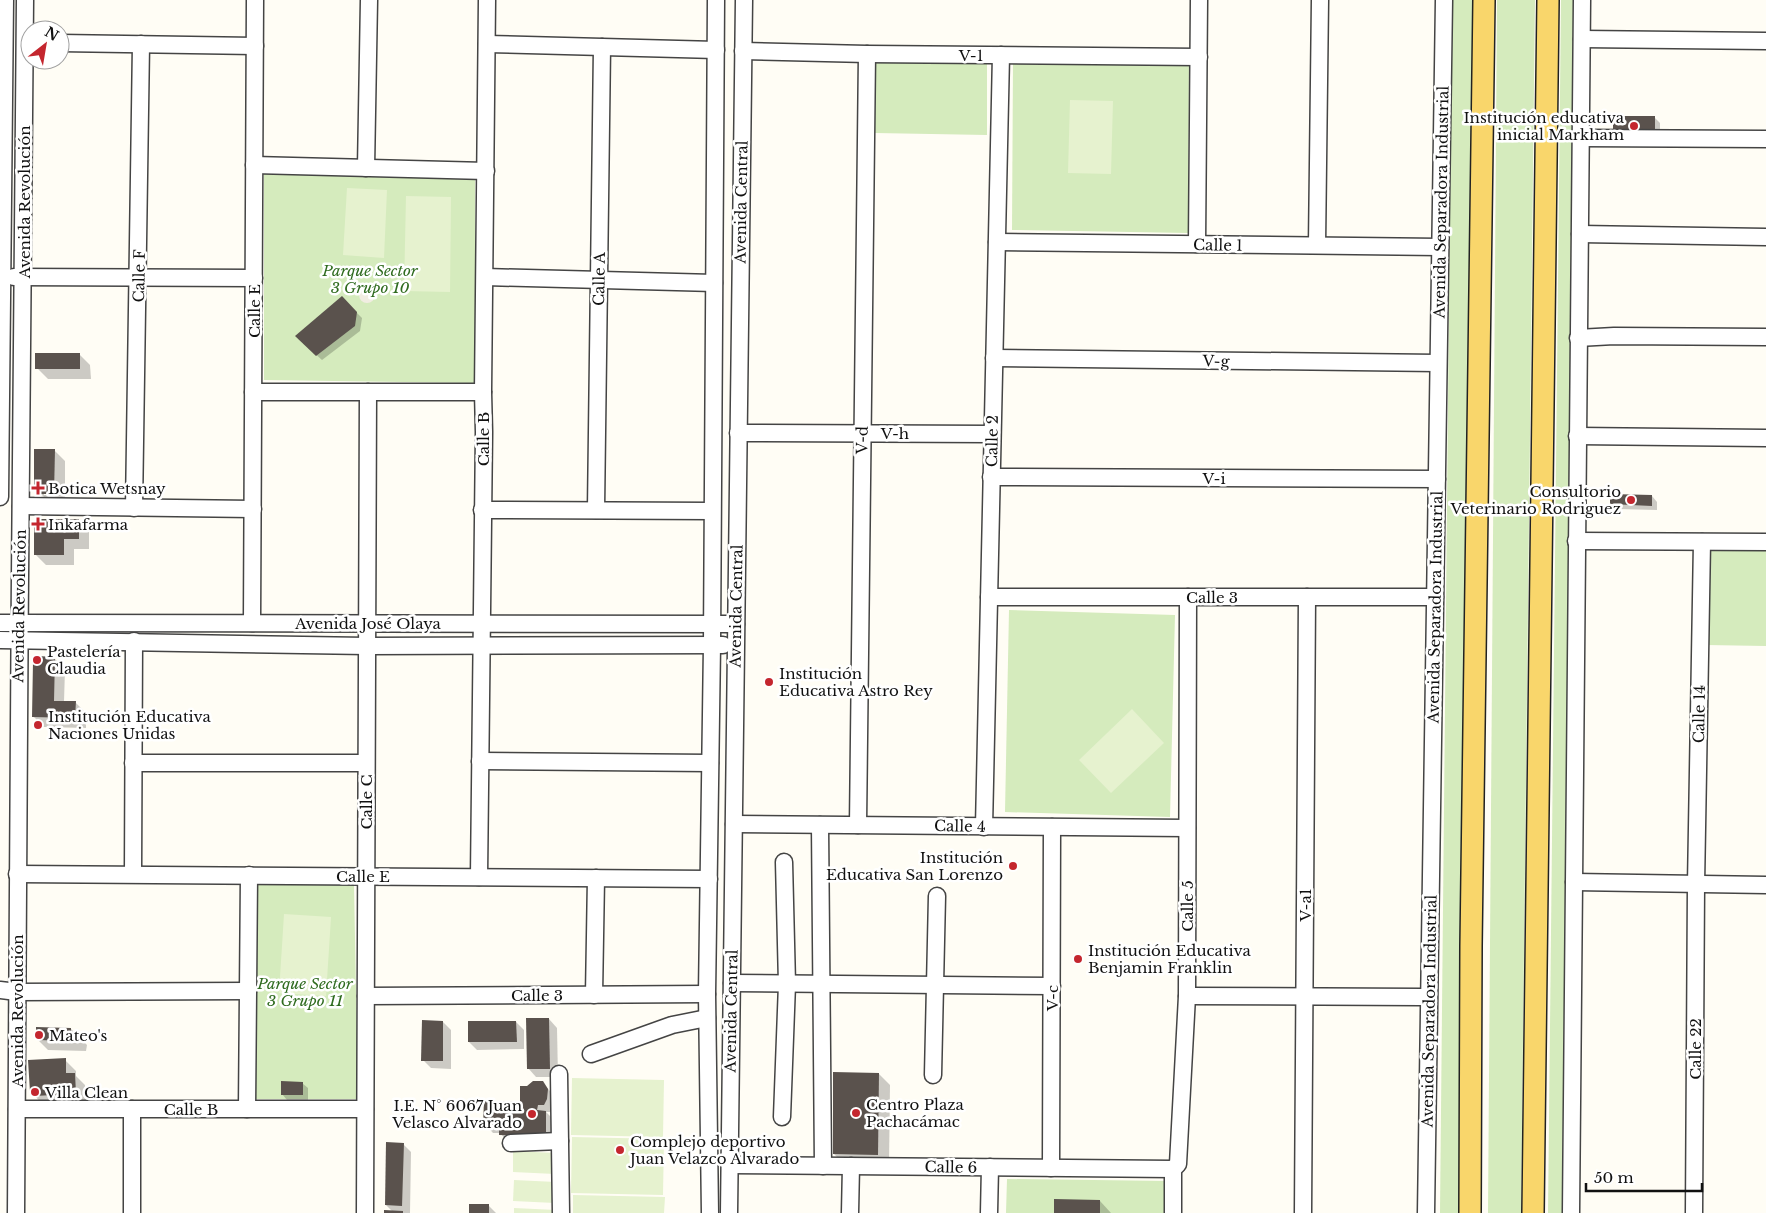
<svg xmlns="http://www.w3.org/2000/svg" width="1766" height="1213" font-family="'Libre Baskerville',serif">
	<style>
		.green { fill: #d5ebbd }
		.pitch { fill: #e6f2cf }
		.plaza { fill: #f1ede2 }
		.shadow { fill: #0003; fill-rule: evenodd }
		.building { fill: #5a524d }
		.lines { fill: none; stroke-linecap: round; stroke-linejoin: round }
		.minor-casing { stroke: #444; stroke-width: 19 }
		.major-casing { stroke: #222; stroke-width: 24 }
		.minor { stroke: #fff; stroke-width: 16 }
		.major { stroke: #f9d66b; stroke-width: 21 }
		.poi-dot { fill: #c4262e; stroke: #fff; stroke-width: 2 }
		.labels { text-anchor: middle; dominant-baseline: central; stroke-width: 5; stroke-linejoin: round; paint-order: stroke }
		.street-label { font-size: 15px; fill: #111; stroke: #fff }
		.poi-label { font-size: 15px; fill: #111; stroke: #fff; text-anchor: start }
		.park-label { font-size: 15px; font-style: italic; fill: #2f6b1f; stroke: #fff }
	</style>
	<rect width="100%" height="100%" fill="#fffdf5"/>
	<g class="green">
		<polygon points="1452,0 1475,0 1464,1213 1440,1213"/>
		<polygon points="1497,0 1535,0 1521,1213 1488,1213"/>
		<polygon points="1561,0 1574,0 1562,1213 1548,1213"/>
		<polygon points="875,61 987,62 987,135 875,133"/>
		<polygon points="1013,61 1189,63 1188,233 1012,230"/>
		<polygon points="264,174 475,177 475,383 264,380"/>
		<polygon points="1707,549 1766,550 1766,646 1706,645"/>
		<polygon points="1009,610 1175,615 1170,817 1005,812"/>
		<polygon points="354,884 358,1099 256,1099 253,885"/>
		<polygon points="1007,1179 1171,1181 1171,1213 1006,1213"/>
	</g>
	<g class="pitch">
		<polygon points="1070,100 1113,101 1111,174 1068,173"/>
		<polygon points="347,188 387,190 384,258 343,255"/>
		<polygon points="406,196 451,197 450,292 404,291"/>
		<polygon points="1132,709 1164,743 1111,793 1079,760"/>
		<polygon points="284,914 331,917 326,996 279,993"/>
		<polygon points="572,1078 664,1080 663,1137 571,1135"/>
		<polygon points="572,1137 664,1139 663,1195 571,1193"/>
		<polygon points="513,1151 555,1153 555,1174 513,1172"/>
		<polygon points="514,1180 556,1182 555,1203 513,1201"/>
		<polygon points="573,1195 665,1197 664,1213 573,1213"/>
		<polygon points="514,1208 556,1210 556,1213 514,1213"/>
	</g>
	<circle class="plaza" cx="367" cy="295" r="8"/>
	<g class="shadow">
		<polygon points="1655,118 1660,123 1660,136 1620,135 1614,130"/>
		<polygon points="342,298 362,318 360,331 322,360 301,341"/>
		<polygon points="79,354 90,365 91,379 48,379 37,368"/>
		<path d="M 54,450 L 65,461 L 65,505 L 51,504 L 40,493 ZM 44,493 L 60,493 L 60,495 L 44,495 Z"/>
		<polygon points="1652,496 1657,502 1657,510 1617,509 1611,504"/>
		<polygon points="78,520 89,531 89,549 74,549 74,565 46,565 35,554"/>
		<polygon points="54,658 65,669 64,702 75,702 86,713 86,728 44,727 33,716"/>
		<polygon points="549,1019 557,1028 558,1077 536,1077 528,1068"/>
		<polygon points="443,1022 451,1030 451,1069 431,1068 423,1060"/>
		<polygon points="516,1022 524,1030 524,1049 477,1050 469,1042"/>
		<polygon points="71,1029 87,1045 86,1051 48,1050 37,1039"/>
		<polygon points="65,1060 76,1071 76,1076 85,1085 86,1105 45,1107 34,1095"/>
		<polygon points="879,1074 890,1085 889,1165 845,1165 834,1154"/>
		<polygon points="542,1082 556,1098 552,1112 546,1112 554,1120 553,1143 508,1142 500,1133 493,1133 485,1124 521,1103 527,1087"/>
		<polygon points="302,1083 308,1088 308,1100 287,1100 282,1094"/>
		<polygon points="403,1144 411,1152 410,1213 385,1213 393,1212 386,1205"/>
		<polygon points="1100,1201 1111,1213 1055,1213"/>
		<polygon points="488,1205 496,1213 470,1213"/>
	</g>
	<g class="building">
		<polygon points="1613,116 1655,116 1655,131 1613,130"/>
		<polygon points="342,296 357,312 355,326 316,356 295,336"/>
		<rect x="35" y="353" width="45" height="16"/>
		<polygon points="34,449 55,449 54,494 39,494 34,486"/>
		<polygon points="1610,494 1652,495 1652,506 1610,504"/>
		<polygon points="39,519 79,519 79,539 64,539 64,555 34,555 34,524"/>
		<polygon points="37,656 55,657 54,701 76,701 75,718 32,717 33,662"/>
		<polygon points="526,1018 549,1018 550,1069 527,1069"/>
		<polygon points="422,1020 443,1021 443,1061 421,1061"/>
		<polygon points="468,1021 516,1021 517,1042 468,1042"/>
		<polygon points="36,1027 71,1028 71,1031 76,1033 76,1041 36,1040"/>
		<polygon points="66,1058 66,1073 75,1073 76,1094 33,1096 30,1092 28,1060"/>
		<polygon points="833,1072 879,1073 878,1155 833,1154"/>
		<polygon points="281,1081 303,1082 303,1095 281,1095"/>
		<polygon points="533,1081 543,1081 548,1089 547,1099 544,1105 538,1105 537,1110 546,1111 546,1136 499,1135 499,1125 483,1125 484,1101 520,1102 520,1086 527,1086"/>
		<polygon points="386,1142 404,1143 402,1206 385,1205"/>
		<polygon points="1054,1199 1100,1200 1100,1213 1054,1213"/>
		<rect x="469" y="1204" width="20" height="9"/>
		<polygon points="384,1210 403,1211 403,1213 384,1213"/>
	</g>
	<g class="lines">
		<g class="minor-casing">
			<g id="minor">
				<polyline points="1582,39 1766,41"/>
				<polyline points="60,43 255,46"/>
				<polyline points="487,44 716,50"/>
				<polyline points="743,51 867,54 1199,57"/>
				<polyline points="1581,138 1766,139"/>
				<polyline points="254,165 486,171"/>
				<polyline points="366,168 369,0"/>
				<polyline points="1580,234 1766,237"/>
				<polyline points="997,242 1440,247"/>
				<polyline points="1197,244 1199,0"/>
				<polyline points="1317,245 1320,0"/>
				<polyline points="14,277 254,278"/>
				<polyline points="485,277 714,283"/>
				<polyline points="1578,338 1614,336 1766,337"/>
				<polyline points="994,358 1438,363"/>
				<polyline points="253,392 483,392"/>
				<polyline points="738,433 992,434"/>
				<polyline points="1577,436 1766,438"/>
				<polyline points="991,477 1437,479"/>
				<polyline points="0,497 5,0"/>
				<polyline points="21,506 253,509"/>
				<polyline points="134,508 141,44"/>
				<polyline points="482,510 712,511"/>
				<polyline points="596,510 602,47"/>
				<polyline points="1576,541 1766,542"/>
				<polyline points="989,597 1435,597"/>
				<polyline points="0,623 736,624"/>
				<polyline points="252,623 255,0"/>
				<polyline points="0,640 367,646 723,645"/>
				<polyline points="480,761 710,763"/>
				<polyline points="133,763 366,763"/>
				<polyline points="734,824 1187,828"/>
				<polyline points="820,825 823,1166"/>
				<polyline points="858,825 867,54"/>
				<polyline points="984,827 1001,55"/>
				<polyline points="17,874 709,879"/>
				<polyline points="133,874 134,641"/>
				<polyline points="479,877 484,432 483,392 487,0"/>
				<polyline points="1574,882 1766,885"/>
				<polyline points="732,983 1052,986"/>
				<polyline points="0,990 17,992 248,991"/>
				<polyline points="594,995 596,878"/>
				<polyline points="366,996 707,994"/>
				<polyline points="1187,996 1422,997"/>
				<polyline points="591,1054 672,1025 707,1018"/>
				<polyline points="559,1074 561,1213"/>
				<polyline points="933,1075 937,896"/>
				<polyline points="17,1109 365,1109"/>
				<polyline points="247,1109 249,875"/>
				<polyline points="782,1117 787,984 784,862"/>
				<polyline points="511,1143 560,1141"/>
				<polyline points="730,1165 1173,1169"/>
				<polyline points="1051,1168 1052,827"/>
				<path d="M 16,1213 C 18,809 21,404 25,0"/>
				<polyline points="132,1213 132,1109"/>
				<polyline points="365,1213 368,392"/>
				<polyline points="710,1213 707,994 712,645 716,0"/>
				<polyline points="729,1213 744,0"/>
				<polyline points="850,1213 851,1166"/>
				<polyline points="989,1213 990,1167"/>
				<polyline points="1173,1213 1173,1169 1178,1164 1187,996 1188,597"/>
				<polyline points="1303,1213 1307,597"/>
				<polyline points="1426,1213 1444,0"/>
				<polyline points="1571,1213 1582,0"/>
				<polyline points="1694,1213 1696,885 1702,542"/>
			</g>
		</g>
		<g class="major-casing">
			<g id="major">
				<polyline points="1470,1213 1471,946 1484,0"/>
				<polyline points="1533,1213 1548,0"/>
			</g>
		</g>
		<use href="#minor" class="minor"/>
		<use href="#major" class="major"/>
	</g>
	<g class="poi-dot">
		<circle cx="1634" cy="126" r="5"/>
		<path d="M35.5 480.5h5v5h5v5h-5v5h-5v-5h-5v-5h5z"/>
		<circle cx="1631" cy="500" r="5"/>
		<path d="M35.5 516.5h5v5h5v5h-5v5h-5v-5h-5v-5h5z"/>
		<circle cx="37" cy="660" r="5"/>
		<circle cx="769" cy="682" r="5"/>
		<circle cx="38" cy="725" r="5"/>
		<circle cx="1013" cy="866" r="5"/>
		<circle cx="1078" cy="959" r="5"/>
		<circle cx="39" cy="1035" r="5"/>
		<circle cx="35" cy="1092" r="5"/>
		<circle cx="856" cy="1113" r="5"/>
		<circle cx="532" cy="1114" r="5"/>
		<circle cx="620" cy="1150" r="5"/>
	</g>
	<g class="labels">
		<g class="street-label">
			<text x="971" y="55">V-1</text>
			<text transform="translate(24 202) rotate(-90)">Avenida Revolución</text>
			<text transform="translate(741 202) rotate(-89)">Avenida Central</text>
			<text transform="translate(1441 202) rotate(-89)">Avenida Separadora Industrial</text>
			<text transform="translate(1218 245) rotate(1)">Calle 1</text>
			<text transform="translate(139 276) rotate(-89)">Calle F</text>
			<text transform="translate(599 279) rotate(-89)">Calle A</text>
			<text transform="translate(254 311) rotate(-90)">Calle E</text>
			<text transform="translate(1216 361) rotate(1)">V-g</text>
			<text x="895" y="433">V-h</text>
			<text transform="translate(483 439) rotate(-90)">Calle B</text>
			<text transform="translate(862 440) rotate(-89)">V-d</text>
			<text transform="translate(992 441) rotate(-89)">Calle 2</text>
			<text x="1214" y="478">V-i</text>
			<text x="1212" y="597">Calle 3</text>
			<text transform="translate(19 606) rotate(-89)">Avenida Revolución</text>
			<text transform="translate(736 606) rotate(-89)">Avenida Central</text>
			<text transform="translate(1435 607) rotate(-89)">Avenida Separadora Industrial</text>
			<text x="368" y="623">Avenida José Olaya</text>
			<text transform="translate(1699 714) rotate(-89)">Calle 14</text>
			<text transform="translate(366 802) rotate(-90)">Calle C</text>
			<text transform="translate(960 826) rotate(1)">Calle 4</text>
			<text x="363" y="876">Calle E</text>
			<text transform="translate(1305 905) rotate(-90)">V-a1</text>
			<text transform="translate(1187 906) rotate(-90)">Calle 5</text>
			<text x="537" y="995">Calle 3</text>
			<text transform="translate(1052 998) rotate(-90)">V-c</text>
			<text transform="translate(17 1011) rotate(-90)">Avenida Revolución</text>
			<text transform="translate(731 1011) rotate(-89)">Avenida Central</text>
			<text transform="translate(1429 1011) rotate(-89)">Avenida Separadora Industrial</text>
			<text transform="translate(1695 1049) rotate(-90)">Calle 22</text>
			<text x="191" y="1109">Calle B</text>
			<text transform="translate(951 1167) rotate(1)">Calle 6</text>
		</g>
		<g class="poi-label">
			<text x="1624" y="117" text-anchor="end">Institución educativa<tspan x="1624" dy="17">inicial Markham</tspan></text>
			<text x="48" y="488">Botica Wetsnay</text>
			<text x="1621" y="491" text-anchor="end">Consultorio<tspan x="1621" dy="17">Veterinario Rodriguez</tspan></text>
			<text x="48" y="524">Inkafarma</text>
			<text x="47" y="651">Pastelería<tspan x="47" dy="17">Claudia</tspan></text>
			<text x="779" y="673">Institución<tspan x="779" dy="17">Educativa Astro Rey</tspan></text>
			<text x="48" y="716">Institución Educativa<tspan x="48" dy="17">Naciones Unidas</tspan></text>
			<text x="1003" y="857" text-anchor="end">Institución<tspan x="1003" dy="17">Educativa San Lorenzo</tspan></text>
			<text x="1088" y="950">Institución Educativa<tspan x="1088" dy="17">Benjamin Franklin</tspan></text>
			<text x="49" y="1035">Mateo's</text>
			<text x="45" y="1092">Villa Clean</text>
			<text x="866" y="1104">Centro Plaza<tspan x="866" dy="17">Pachacámac</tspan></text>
			<text x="522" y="1105" text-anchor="end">I.E. N° 6067 Juan<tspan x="522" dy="17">Velasco Alvarado</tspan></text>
			<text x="630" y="1141">Complejo deportivo<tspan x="630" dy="17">Juan Velazco Alvarado</tspan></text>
		</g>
		<g class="park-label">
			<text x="370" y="270">Parque Sector<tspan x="370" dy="17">3 Grupo 10</tspan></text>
			<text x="305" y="983">Parque Sector<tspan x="305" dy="17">3 Grupo 11</tspan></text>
		</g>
	</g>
	<g transform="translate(45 45) rotate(31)"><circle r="24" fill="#ffffff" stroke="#a0a0a0"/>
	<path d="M0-4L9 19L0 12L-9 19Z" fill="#c4262e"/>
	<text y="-8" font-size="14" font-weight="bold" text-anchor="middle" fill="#111111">N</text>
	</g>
	<path d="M1586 1183v8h116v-8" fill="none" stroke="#111111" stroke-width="2.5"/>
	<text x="1594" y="1183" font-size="15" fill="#111111" stroke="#ffffff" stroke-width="4" paint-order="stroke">50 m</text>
</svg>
